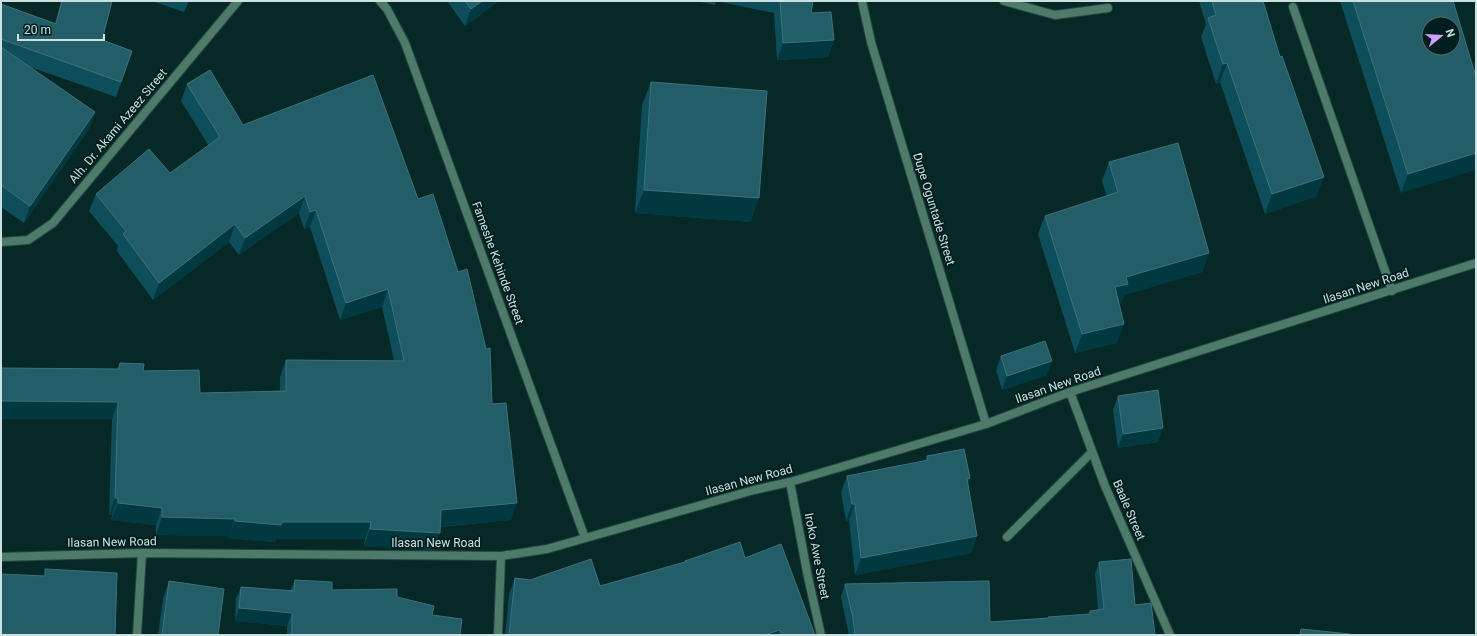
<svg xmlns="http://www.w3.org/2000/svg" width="1477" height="636" font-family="Roboto,sans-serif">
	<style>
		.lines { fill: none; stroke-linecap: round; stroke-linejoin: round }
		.lane-casing { stroke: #264645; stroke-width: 10 }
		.street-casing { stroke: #264645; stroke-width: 10 }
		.lane { stroke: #4d7a69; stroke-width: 8 }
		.street { stroke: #4d7a69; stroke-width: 8 }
		.wall { fill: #0e4e5a }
		.shaded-wall { fill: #023840 }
		.building { fill: #235e68; stroke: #3d727b; fill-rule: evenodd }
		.labels { text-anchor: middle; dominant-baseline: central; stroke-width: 3.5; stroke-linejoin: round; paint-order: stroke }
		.street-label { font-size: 12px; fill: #cbe1e0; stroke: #001e1e }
	</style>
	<rect width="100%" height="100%" fill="#062827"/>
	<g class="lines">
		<g class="lane-casing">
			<polyline id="lane" points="1007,537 1092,452"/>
		</g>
		<g class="street-casing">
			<g id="street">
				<polyline points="380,1 387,9 405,43 585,538"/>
				<polyline points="862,1 871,42 986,424"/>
				<polyline points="1004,1 1055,15 1108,8"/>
				<polyline points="1293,7 1392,291"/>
				<polyline points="1,242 28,240 53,223 238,1"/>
				<polyline points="1070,392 1105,486 1170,635"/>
				<polyline points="790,482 808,577 821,635"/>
				<polyline points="1,557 142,553 501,556 547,549 754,490 790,482 986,424 1070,392 1476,263"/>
				<polyline points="137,635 142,553"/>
				<polyline points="498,635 501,556"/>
			</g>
		</g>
		<use href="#lane" class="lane"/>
		<use href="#street" class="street"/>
	</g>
	<g class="wall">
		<polygon points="61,1 112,1 102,40 132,51 116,97 30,67 95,112 89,129 24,223 1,207 1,4 55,23"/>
		<polygon points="152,1 189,1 184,12"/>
		<polygon points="447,1 499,1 465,26"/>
		<polygon points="696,1 813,1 811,13 834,40 828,57 777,60 774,13 716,1 715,5"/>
		<polygon points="1199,1 1263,1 1317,196 1265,214 1220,82 1216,84 1201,37 1206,24"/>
		<polygon points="1340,1 1453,1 1476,77 1401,193"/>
		<polygon points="651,82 751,222 635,213 642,105"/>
		<polygon points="187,84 243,125 492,404 511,520 440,527 434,550 364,546 365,539 276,539 275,542 228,538 229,536 156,535 156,525 111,520 112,515 109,515 112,419 1,419 1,368 117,369 120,363 143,371 200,393 280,391 280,377 286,360 394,360 382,307 340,320 310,227 304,229 299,213 239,255 229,242 153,300 117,251 118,246 89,211 96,194 170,173 209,146 181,101"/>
		<polygon points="1109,162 1209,253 1202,272 1124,295 1121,302 1119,303 1117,343 1075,353 1038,234 1045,216 1107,196 1102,181"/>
		<polygon points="1001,356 1047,375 1002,390 996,370"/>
		<polygon points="1118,396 1158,442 1118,448 1113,410"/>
		<polygon points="927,456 970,478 968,485 977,536 971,553 855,575 849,520 846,521 841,492 847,476 925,461"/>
		<polygon points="745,558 815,635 505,635 509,594 515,578 600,586 684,562 685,561"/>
		<polygon points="1099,562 1135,605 1155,634 1155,635 849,635 841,597 845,584 990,622 1048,618 1048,617 1088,615 1090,611 1098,610 1095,574"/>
		<polygon points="295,580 332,590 397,597 432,615 460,635 287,635 287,626 235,621 236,599 241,587 290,591"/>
		<polygon points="169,581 218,635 158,635 163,599"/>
	</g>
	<g class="shaded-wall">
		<polygon points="482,1 499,1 465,26 471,9"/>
		<polygon points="834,40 828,57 777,60 783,43"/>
		<polygon points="1227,63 1220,82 1216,84 1223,64"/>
		<polygon points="95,112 89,129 24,223 30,206"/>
		<polygon points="1476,153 1476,170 1401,193 1408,174"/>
		<polygon points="1324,177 1317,196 1265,214 1272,194"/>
		<polygon points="644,190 759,198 751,222 635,213"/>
		<polygon points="305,196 299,213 239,255 245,238"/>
		<polygon points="316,210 310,227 304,229 310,212"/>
		<polygon points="235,224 229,242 153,300 159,283"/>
		<polygon points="1209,253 1202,272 1124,295 1121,302 1109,306 1115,287 1126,277"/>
		<polygon points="388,289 382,307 340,320 346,303"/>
		<polygon points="1124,324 1117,343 1075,353 1082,334"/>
		<polygon points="1052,361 1047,375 1002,390 1007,376"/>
		<polygon points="1,401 118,402 112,419 1,419"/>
		<polygon points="1163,428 1158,442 1118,448 1123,434"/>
		<polygon points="970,478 964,494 967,479"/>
		<polygon points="115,498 118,498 112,515 109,515"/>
		<polygon points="118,503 162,508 156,525 111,520"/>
		<polygon points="517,503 511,520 435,527 441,510"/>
		<polygon points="852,504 855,504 849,520 846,521"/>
		<polygon points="162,517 235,519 229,536 156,535"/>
		<polygon points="235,521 282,522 371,522 365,539 276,539 275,542 228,538"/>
		<polygon points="370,529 440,533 434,550 364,546"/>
		<polygon points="977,536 971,553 855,575 861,558"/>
		<polygon points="239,608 292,613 287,626 235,621"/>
		<polygon points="780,630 778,635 764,635"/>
	</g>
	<g class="building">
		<polygon points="62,1 112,1 102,40 132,51 121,82 1,39 1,4 56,24"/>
		<polygon points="465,1 482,1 471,9"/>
		<polygon points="780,1 813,1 811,13 831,12 834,40 783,43"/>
		<polygon points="1212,1 1263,1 1280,57 1282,56 1324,177 1272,194 1227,63 1223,64 1208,18 1216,15"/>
		<path d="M 1353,1 L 1453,1 L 1476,77 L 1476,153 L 1408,174 ZM 1429,24 L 1453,24 L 1453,48 L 1429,48 Z"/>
		<polygon points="1,47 95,112 30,206 1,185"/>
		<polygon points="210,70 243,125 373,75 418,199 433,194 458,272 467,269 486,349 490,348 492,404 506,403 517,503 441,510 440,533 370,529 371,522 282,522 281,525 235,521 235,519 162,517 162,508 118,503 118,498 115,498 118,402 1,401 1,368 119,369 120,363 144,364 143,371 199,370 200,393 286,391 286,360 404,361 388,289 346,303 316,210 310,212 305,196 245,238 235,224 159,283 123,234 126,231 96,194 149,149 170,173 220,137 187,84"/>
		<polygon points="651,82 767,91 759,198 644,190"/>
		<polygon points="1178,143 1209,253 1126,277 1128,284 1115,287 1124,324 1082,334 1045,216 1118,192 1109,162"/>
		<polygon points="1045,341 1052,361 1007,376 1001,356"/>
		<polygon points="1158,390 1163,428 1123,434 1118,396"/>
		<polygon points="964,449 970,478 967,479 977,536 861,558 855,504 852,504 847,476 928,460 927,456"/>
		<polygon points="740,542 745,558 781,544 815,635 782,635 780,630 764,635 509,635 515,578 530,580 591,559 600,586 685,562 685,561"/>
		<polygon points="1131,559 1135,605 1151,603 1155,634 1151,635 855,635 853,618 845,584 989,581 990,622 1049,618 1048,617 1090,614 1090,611 1104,609 1099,562"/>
		<polygon points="45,569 117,573 115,635 1,635 1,574 45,576"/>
		<polygon points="295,580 332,582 332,590 397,589 397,597 434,606 432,615 462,619 460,635 292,635 292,613 239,608 241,587 294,591"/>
		<polygon points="169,581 224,589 218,635 162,635"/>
		<polygon points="1301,629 1350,634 1350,635 1300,635"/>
	</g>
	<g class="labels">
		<g class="street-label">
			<text transform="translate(118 126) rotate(-50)">Alh. Dr. Akami Azeez Street</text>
			<text transform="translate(934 209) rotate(73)">Dupe Oguntade Street</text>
			<text transform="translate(498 263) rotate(70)">Fameshe Kehinde Street</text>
			<text transform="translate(1366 286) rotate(-18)">Ilasan New Road</text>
			<text transform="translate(1058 385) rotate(-19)">Ilasan New Road</text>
			<text transform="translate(749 480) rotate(-15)">Ilasan New Road</text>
			<text transform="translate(1129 510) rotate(67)">Baale Street</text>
			<text transform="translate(112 542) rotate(-1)">Ilasan New Road</text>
			<text x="436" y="543">Ilasan New Road</text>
			<text transform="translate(817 556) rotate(79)">Iroko Awe Street</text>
		</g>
	</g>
	<rect width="1477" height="636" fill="none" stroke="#cbe1e0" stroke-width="4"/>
	<g transform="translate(1441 36) rotate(72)"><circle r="19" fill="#001e1e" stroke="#516c6c"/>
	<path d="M0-3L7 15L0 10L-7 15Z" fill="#d39cfd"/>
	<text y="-6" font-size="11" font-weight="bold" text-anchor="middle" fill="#cbe1e0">N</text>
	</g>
	<path d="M18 34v6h86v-6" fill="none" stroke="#cbe1e0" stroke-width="2"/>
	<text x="24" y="34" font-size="12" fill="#cbe1e0" stroke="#001e1e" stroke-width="3" paint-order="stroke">20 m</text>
</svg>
